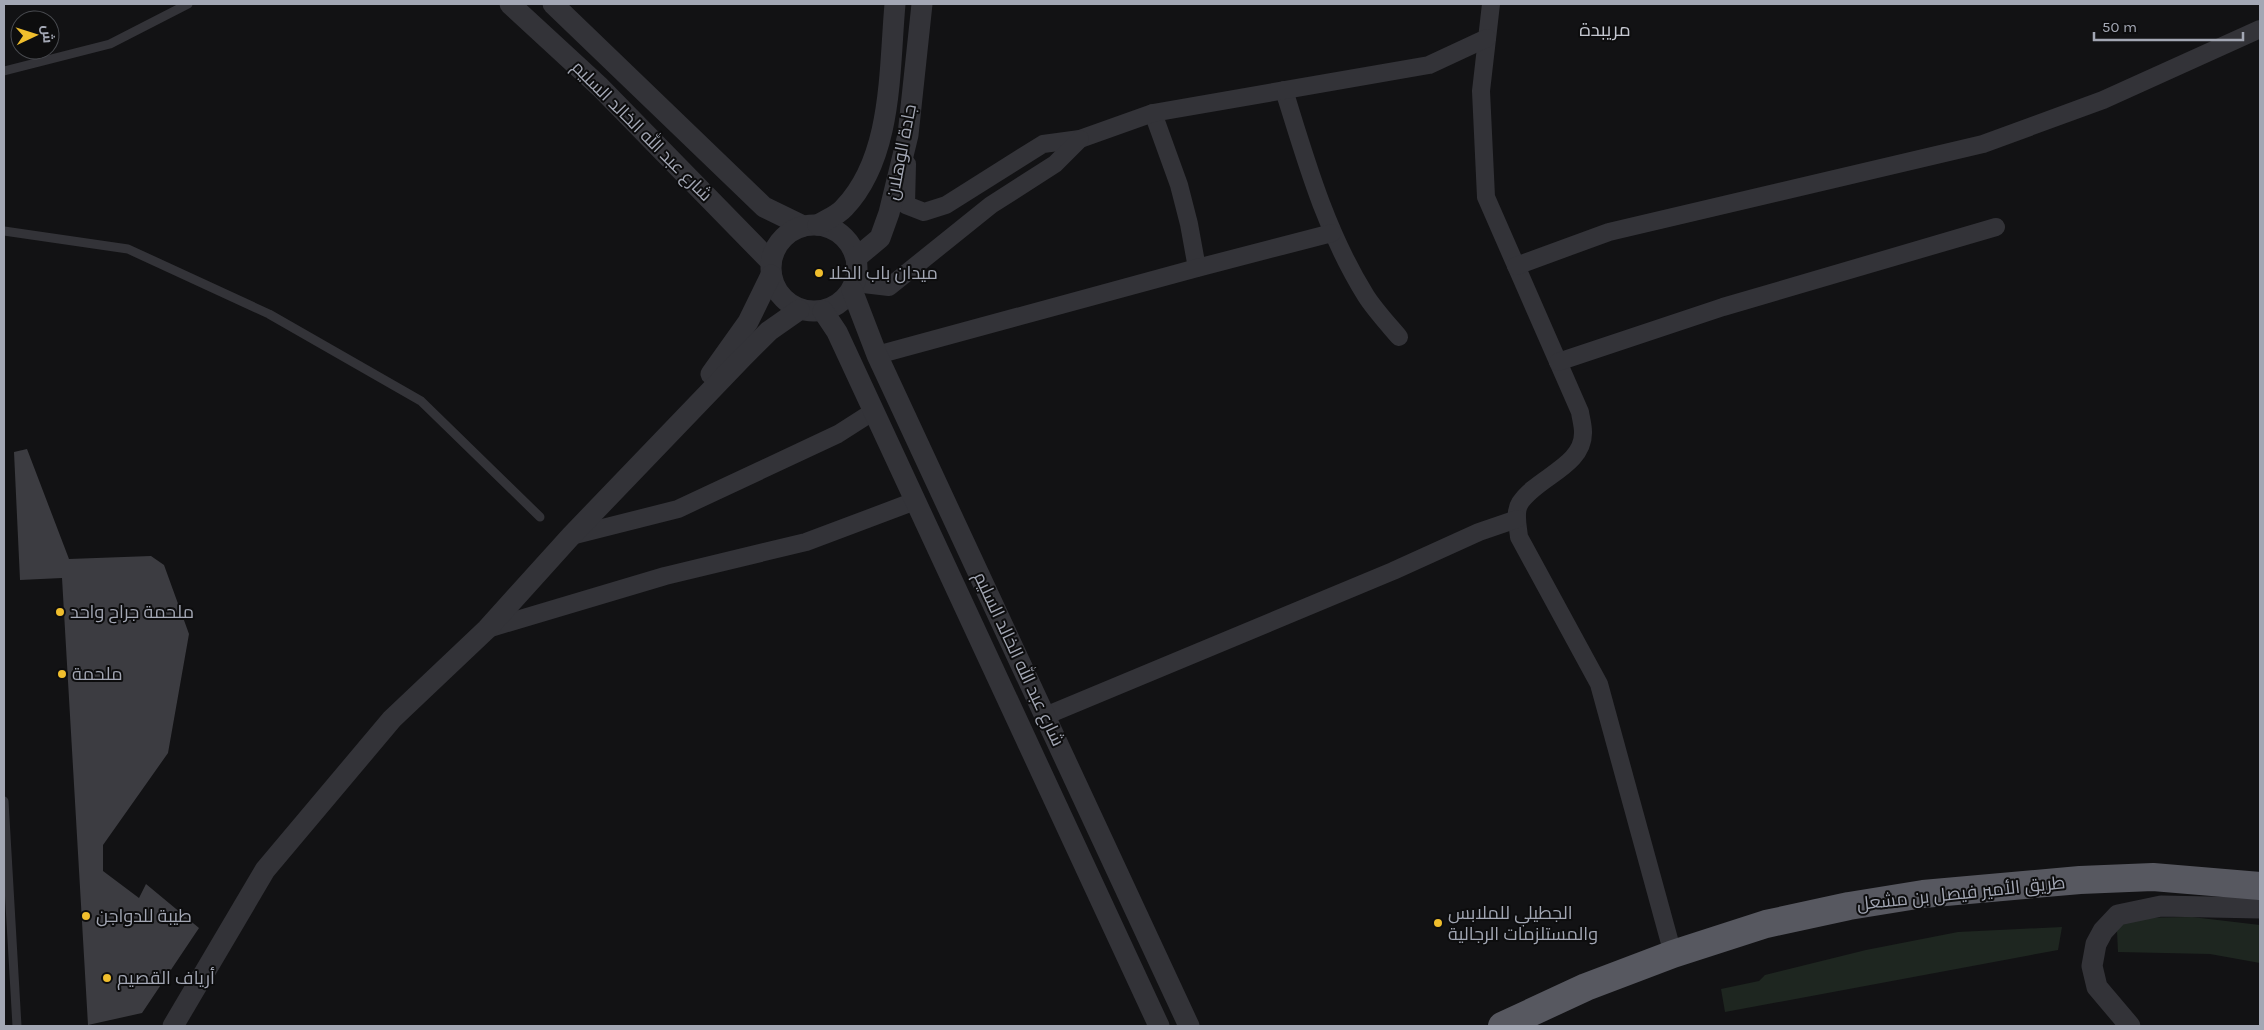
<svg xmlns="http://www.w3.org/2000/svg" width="2264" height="1030" font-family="Karla,Cairo,sans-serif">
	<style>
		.green { fill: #1e2620 }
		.building { fill: #3c3c41 }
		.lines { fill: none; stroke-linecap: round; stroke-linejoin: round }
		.service { stroke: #333338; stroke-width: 9 }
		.minor { stroke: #333338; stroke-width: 18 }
		.tertiary { stroke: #333338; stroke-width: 21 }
		.trunk { stroke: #575860; stroke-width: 28 }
		.poi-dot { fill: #f0be2d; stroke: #0d0d0e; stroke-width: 2 }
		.labels { text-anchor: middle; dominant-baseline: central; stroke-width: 4; stroke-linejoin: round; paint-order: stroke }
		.street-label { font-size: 18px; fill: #a3a7b4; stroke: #0d0d0e }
		.poi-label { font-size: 18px; fill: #a3a7b4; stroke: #0d0d0e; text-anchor: start }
		.neighbourhood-label { font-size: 19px; fill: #c4c7d0; stroke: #0d0d0e }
	</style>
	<rect width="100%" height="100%" fill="#121214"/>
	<g class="green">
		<polygon points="2192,917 2260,925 2260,963 2210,954 2118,952 2117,931 2127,918"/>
		<polygon points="2062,927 2058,950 1725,1012 1721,989 1759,981 1765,975 1866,950 1958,932"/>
	</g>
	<polygon class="building" points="27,449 69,559 151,556 164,565 189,634 168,753 103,845 103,871 139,898 146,884 199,928 142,1013 88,1025 62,578 20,580 14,452"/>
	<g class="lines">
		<g class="service">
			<polyline points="4,71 110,44 188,4"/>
			<polyline points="4,231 128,249 269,314 421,401 540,517"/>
			<polyline points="4,801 17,1026"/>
		</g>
		<g class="minor">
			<path d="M 1491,4 L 1481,91 L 1486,197 L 1580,412 C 1581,419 1583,425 1583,432 C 1584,466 1537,477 1520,503 C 1514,512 1518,526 1519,537 L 1599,684 L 1673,954"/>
			<path d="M 1284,90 C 1306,161 1326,232 1366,296 C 1375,310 1388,324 1399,337"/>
			<polyline points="1153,113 1179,185 1189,224 1197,268"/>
			<polyline points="907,164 906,205 924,212 946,205 1043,144 1080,139 1153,113 1429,65 1487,38"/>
			<polyline points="1516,266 1609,232 1983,144 2103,100 2260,29"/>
			<polyline points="855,283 889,287 991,205 1055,164 1080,139"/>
			<polyline points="877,355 1197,268 1332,233"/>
			<polyline points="1558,362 1723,307 1996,227"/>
			<polyline points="571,536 678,509 838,434 874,411"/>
			<polyline points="487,629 665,576 806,542 915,501"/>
			<polyline points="1045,716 1393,571 1479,532 1517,519"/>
		</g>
		<g class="tertiary">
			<polyline points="510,4 600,87 771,262"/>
			<polyline points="553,4 764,207 803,226"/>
			<circle cx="814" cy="268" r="43"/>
			<path d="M 818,225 C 826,220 838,215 844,208 C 893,157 889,70 895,4"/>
			<polyline points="856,258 880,238 889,213 908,135 922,4"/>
			<polyline points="852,290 877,355 1189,1026"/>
			<polyline points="823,311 837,332 1159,1026"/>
			<polyline points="711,374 748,322 771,275"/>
			<polyline points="173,1026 265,870 392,719 487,629 571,536 742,358 769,331 799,310"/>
			<polyline points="2130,1026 2097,987 2092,966 2096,944 2103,931 2118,915 2161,906 2260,908"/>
		</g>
		<polyline class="trunk" points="1502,1026 1586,987 1673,954 1766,924 1849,906 1923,894 2080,880 2153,877 2260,886"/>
	</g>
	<g class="poi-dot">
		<circle cx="819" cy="273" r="5"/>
		<circle cx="60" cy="612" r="5"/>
		<circle cx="62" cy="674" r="5"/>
		<circle cx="86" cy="916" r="5"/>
		<circle cx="1438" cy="923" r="5"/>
		<circle cx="107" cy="978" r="5"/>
	</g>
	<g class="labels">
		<g class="street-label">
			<text transform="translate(642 131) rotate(45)">شارع عبد الله الخالد السليم</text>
			<text transform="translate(901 152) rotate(-79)">جادة الوهلان</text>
			<text transform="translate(1019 659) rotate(65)">شارع عبد الله الخالد السليم</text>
			<text transform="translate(1961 893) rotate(-6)">طريق الأمير فيصل بن مشعل</text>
		</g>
		<g class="poi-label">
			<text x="829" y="273">ميدان باب الخلا</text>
			<text x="70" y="612">ملحمة جراح واحد</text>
			<text x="72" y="674">ملحمة</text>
			<text x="1448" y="913">الجطيلي للملابس<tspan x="1448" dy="21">والمستلزمات الرجالية</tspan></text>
			<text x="96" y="916">طيبة للدواجن</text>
			<text x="117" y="978">أرياف القصيم</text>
		</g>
		<g class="neighbourhood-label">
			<text x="1605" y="30">مريبدة</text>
		</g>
	</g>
	<rect width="2264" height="1030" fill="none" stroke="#a3a7b4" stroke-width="10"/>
	<g transform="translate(35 35) rotate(86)"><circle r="24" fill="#0d0d0e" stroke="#494b50"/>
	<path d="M0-4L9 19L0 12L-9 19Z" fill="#f0be2d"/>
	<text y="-8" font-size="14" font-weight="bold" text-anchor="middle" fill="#a3a7b4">ش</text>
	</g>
	<path d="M2094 32v8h149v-8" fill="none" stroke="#a3a7b4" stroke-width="2.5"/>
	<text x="2102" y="32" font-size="15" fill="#a3a7b4" stroke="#0d0d0e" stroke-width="4" paint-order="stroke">50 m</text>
</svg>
